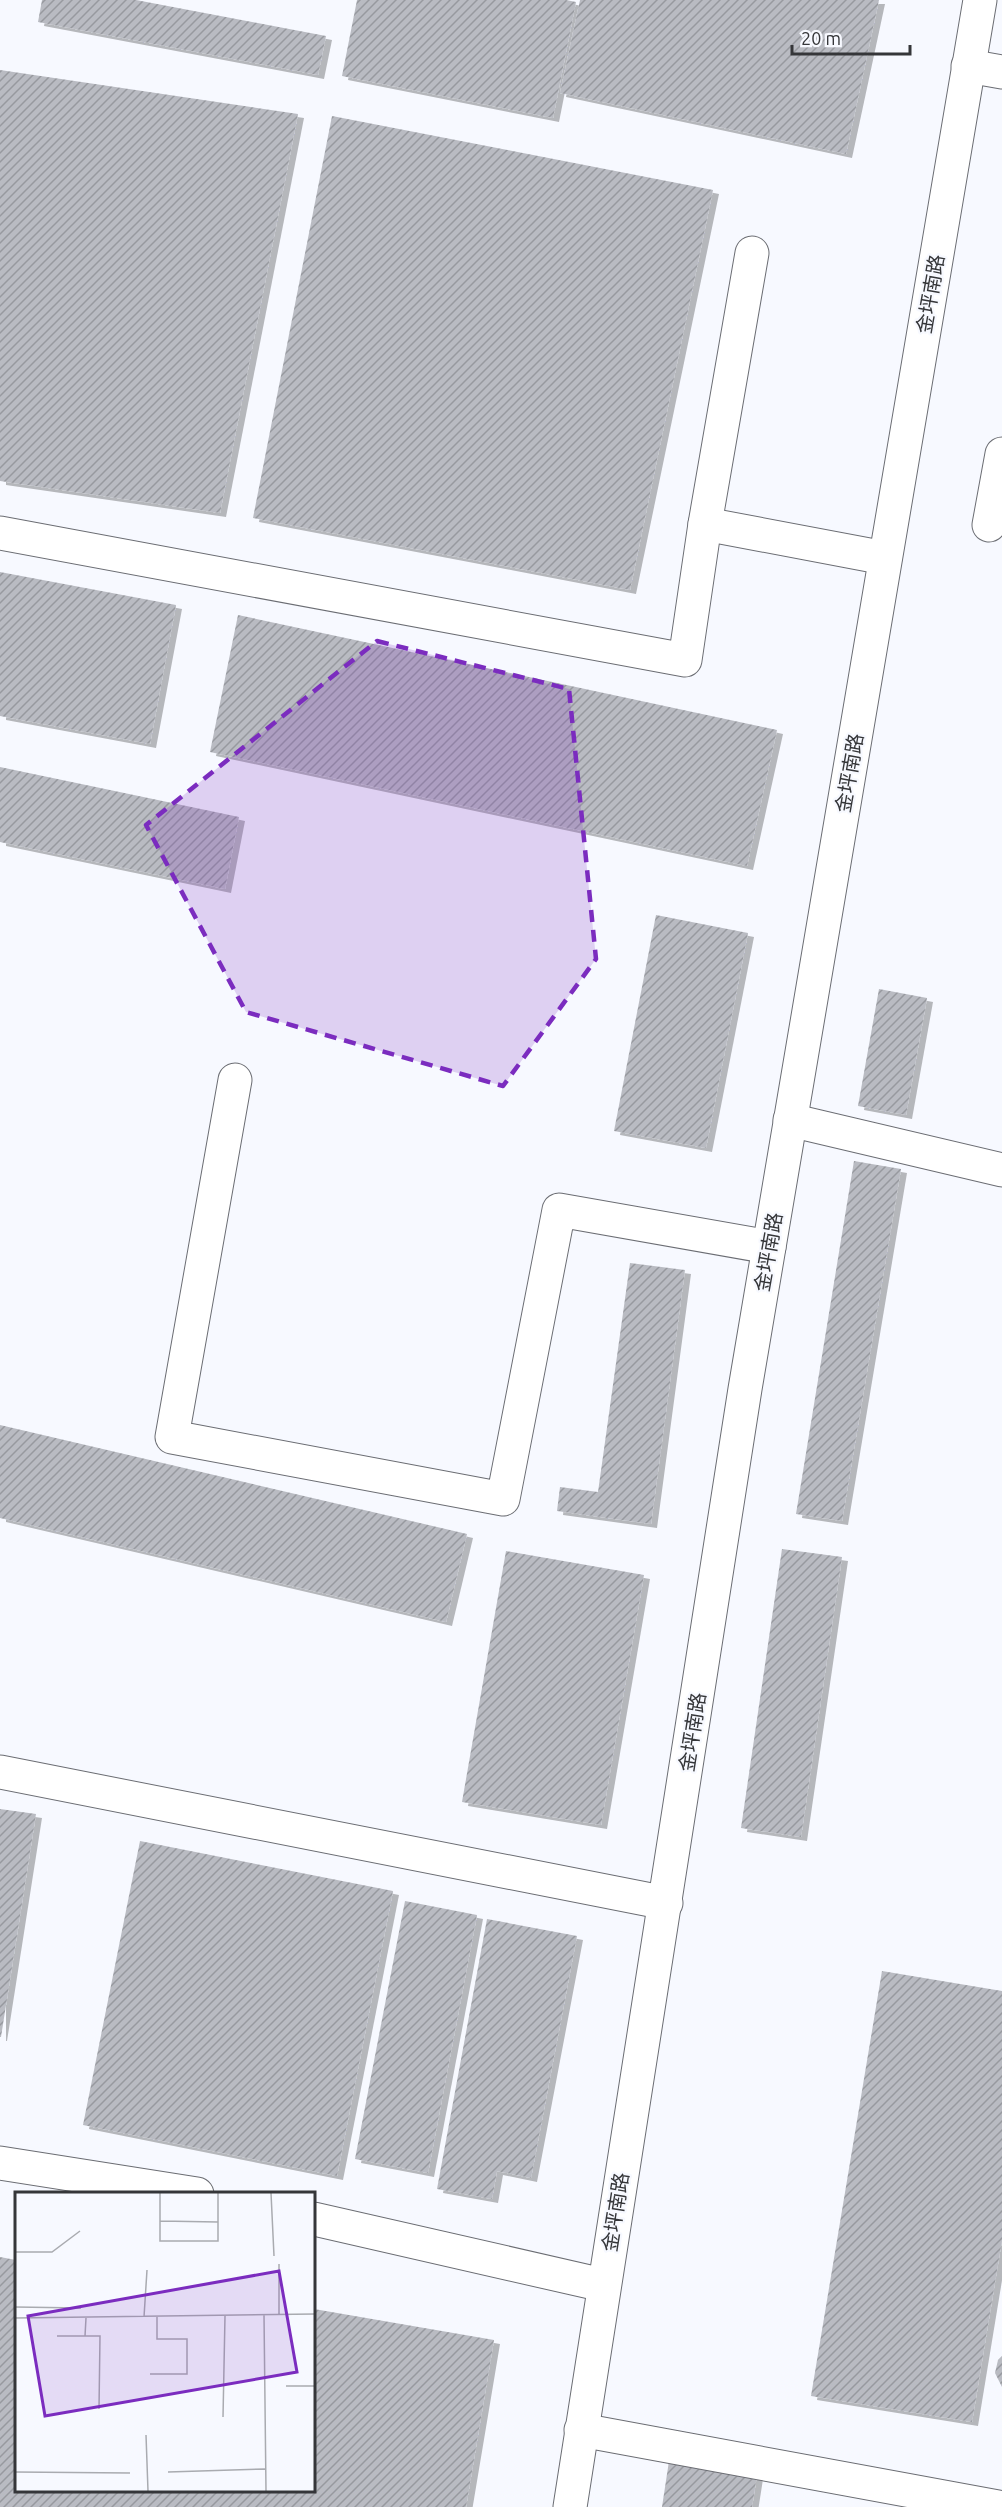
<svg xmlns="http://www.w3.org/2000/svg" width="1002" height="2507" font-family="Ubuntu,'Noto Sans SC',sans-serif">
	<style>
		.building { fill: url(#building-hatch); filter: url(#shadow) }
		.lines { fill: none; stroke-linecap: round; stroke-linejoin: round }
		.minor-casing { stroke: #6b6d73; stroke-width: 35 }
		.minor { stroke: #fff; stroke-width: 33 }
		.marked { fill: #7b2cbf; fill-opacity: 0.2; stroke: #7b2cbf; stroke-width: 4.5; stroke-dasharray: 12 8; stroke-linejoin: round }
		.labels { text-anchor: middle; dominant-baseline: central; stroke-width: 4.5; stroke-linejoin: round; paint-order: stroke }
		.street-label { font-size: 20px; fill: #353639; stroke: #f7f9ff }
		.inset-road { fill: none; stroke: #a9abb0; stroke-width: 1.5 }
		.view { fill: #7b2cbf; fill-opacity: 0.15; stroke: #7b2cbf; stroke-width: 3 }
		.inset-edge { fill: none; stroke: #353639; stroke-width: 3 }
	</style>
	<defs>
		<pattern id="building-hatch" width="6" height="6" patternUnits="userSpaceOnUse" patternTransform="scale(1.5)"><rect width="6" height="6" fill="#b9bbc2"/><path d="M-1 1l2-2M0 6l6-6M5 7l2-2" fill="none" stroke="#97999f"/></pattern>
		<filter id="shadow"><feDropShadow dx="6" dy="4" stdDeviation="0" flood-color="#0004"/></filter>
	</defs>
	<rect width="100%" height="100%" fill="#f7f9ff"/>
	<g class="building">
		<polygon points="42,0 136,0 326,36 318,75 38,22"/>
		<polygon points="357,0 566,0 576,2 553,118 342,76"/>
		<polygon points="580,0 879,0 846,154 560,93"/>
		<polygon points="0,70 298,114 220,513 0,481"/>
		<polygon points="332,116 713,190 630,590 253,518"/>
		<polygon points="0,572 176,605 150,744 0,716"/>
		<polygon points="238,615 777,730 747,866 210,752"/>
		<polygon points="0,767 239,817 225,889 0,842"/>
		<polygon points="656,915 748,933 706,1148 614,1131"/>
		<polygon points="879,989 927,998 906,1115 858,1106"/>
		<polygon points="854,1161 901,1169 842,1521 796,1514"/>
		<polygon points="630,1263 685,1270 651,1524 557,1511 560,1487 598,1492"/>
		<polygon points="0,1425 467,1534 446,1622 0,1518"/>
		<polygon points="782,1549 842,1557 801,1837 741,1828"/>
		<polygon points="506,1551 644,1575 601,1825 462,1802"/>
		<polygon points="0,1809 36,1814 1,2037 0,2037"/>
		<polygon points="140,1841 393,1891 337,2176 83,2125"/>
		<polygon points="405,1901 477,1915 428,2173 355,2159"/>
		<polygon points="487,1919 577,1936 531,2178 497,2171 492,2199 437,2189"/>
		<polygon points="882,1971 1002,1991 1002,2240 972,2422 811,2396"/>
		<polygon points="0,2257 16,2260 16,2490 314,2490 314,2309 494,2340 466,2507 0,2507"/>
		<polygon points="1002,2356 1002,2387 995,2373 998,2360"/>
		<polygon points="669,2461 757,2475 752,2507 662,2507"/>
	</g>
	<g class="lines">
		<g class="minor-casing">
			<g id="minor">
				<polyline points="968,66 1002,72"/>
				<polyline points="705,524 885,558"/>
				<polyline points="989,525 1002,454"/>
				<polyline points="0,533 685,660 705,524 752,253"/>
				<polyline points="235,1080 172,1437 503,1499 559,1210 769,1247"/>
				<polyline points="790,1120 1002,1170"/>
				<polyline points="0,1772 666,1903"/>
				<polyline points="0,2163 197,2194"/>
				<polyline points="314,2219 603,2285"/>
				<polyline points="581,2430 998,2507"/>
				<polyline points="570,2507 745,1389 980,0"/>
			</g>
		</g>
		<use href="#minor" class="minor"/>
	</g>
	<path class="marked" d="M 377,641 L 569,689 L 596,959 L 503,1086 L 246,1012 L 146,825 Z"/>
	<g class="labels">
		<g class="street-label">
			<text transform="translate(930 294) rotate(-80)">金坪南路</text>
			<text transform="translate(849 773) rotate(-80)">金坪南路</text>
			<text transform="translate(768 1252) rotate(-80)">金坪南路</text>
			<text transform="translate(692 1732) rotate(-81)">金坪南路</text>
			<text transform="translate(615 2212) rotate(-81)">金坪南路</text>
		</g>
	</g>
	<g transform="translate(15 2192)">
		<rect width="300" height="300" fill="#f7f9ff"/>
		<path class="inset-road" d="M 145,1 L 145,49 L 203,49 L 203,1M 256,1 L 259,64M 145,29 L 203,30M 0,60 L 37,60 L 65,39M 0,115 L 66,116M 249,123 L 251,299M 264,123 L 264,72M 129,125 L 132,78M 0,126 L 300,122M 42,144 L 85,144 L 84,217M 70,144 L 71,126M 135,182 L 172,182 L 172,147 L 142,147 L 142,125M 271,194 L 300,194M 208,225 L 210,124M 131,243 L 133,299M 0,280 L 115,281M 153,280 L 250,277"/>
		<path class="view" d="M 264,79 L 282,180 L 30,224 L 13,124 Z"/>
		<rect width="300" height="300" class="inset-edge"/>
	</g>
	<path d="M792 45v9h118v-9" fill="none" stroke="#353639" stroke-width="3"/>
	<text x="801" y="45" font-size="18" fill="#353639" stroke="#f7f9ff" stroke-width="4.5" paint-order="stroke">20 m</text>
</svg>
